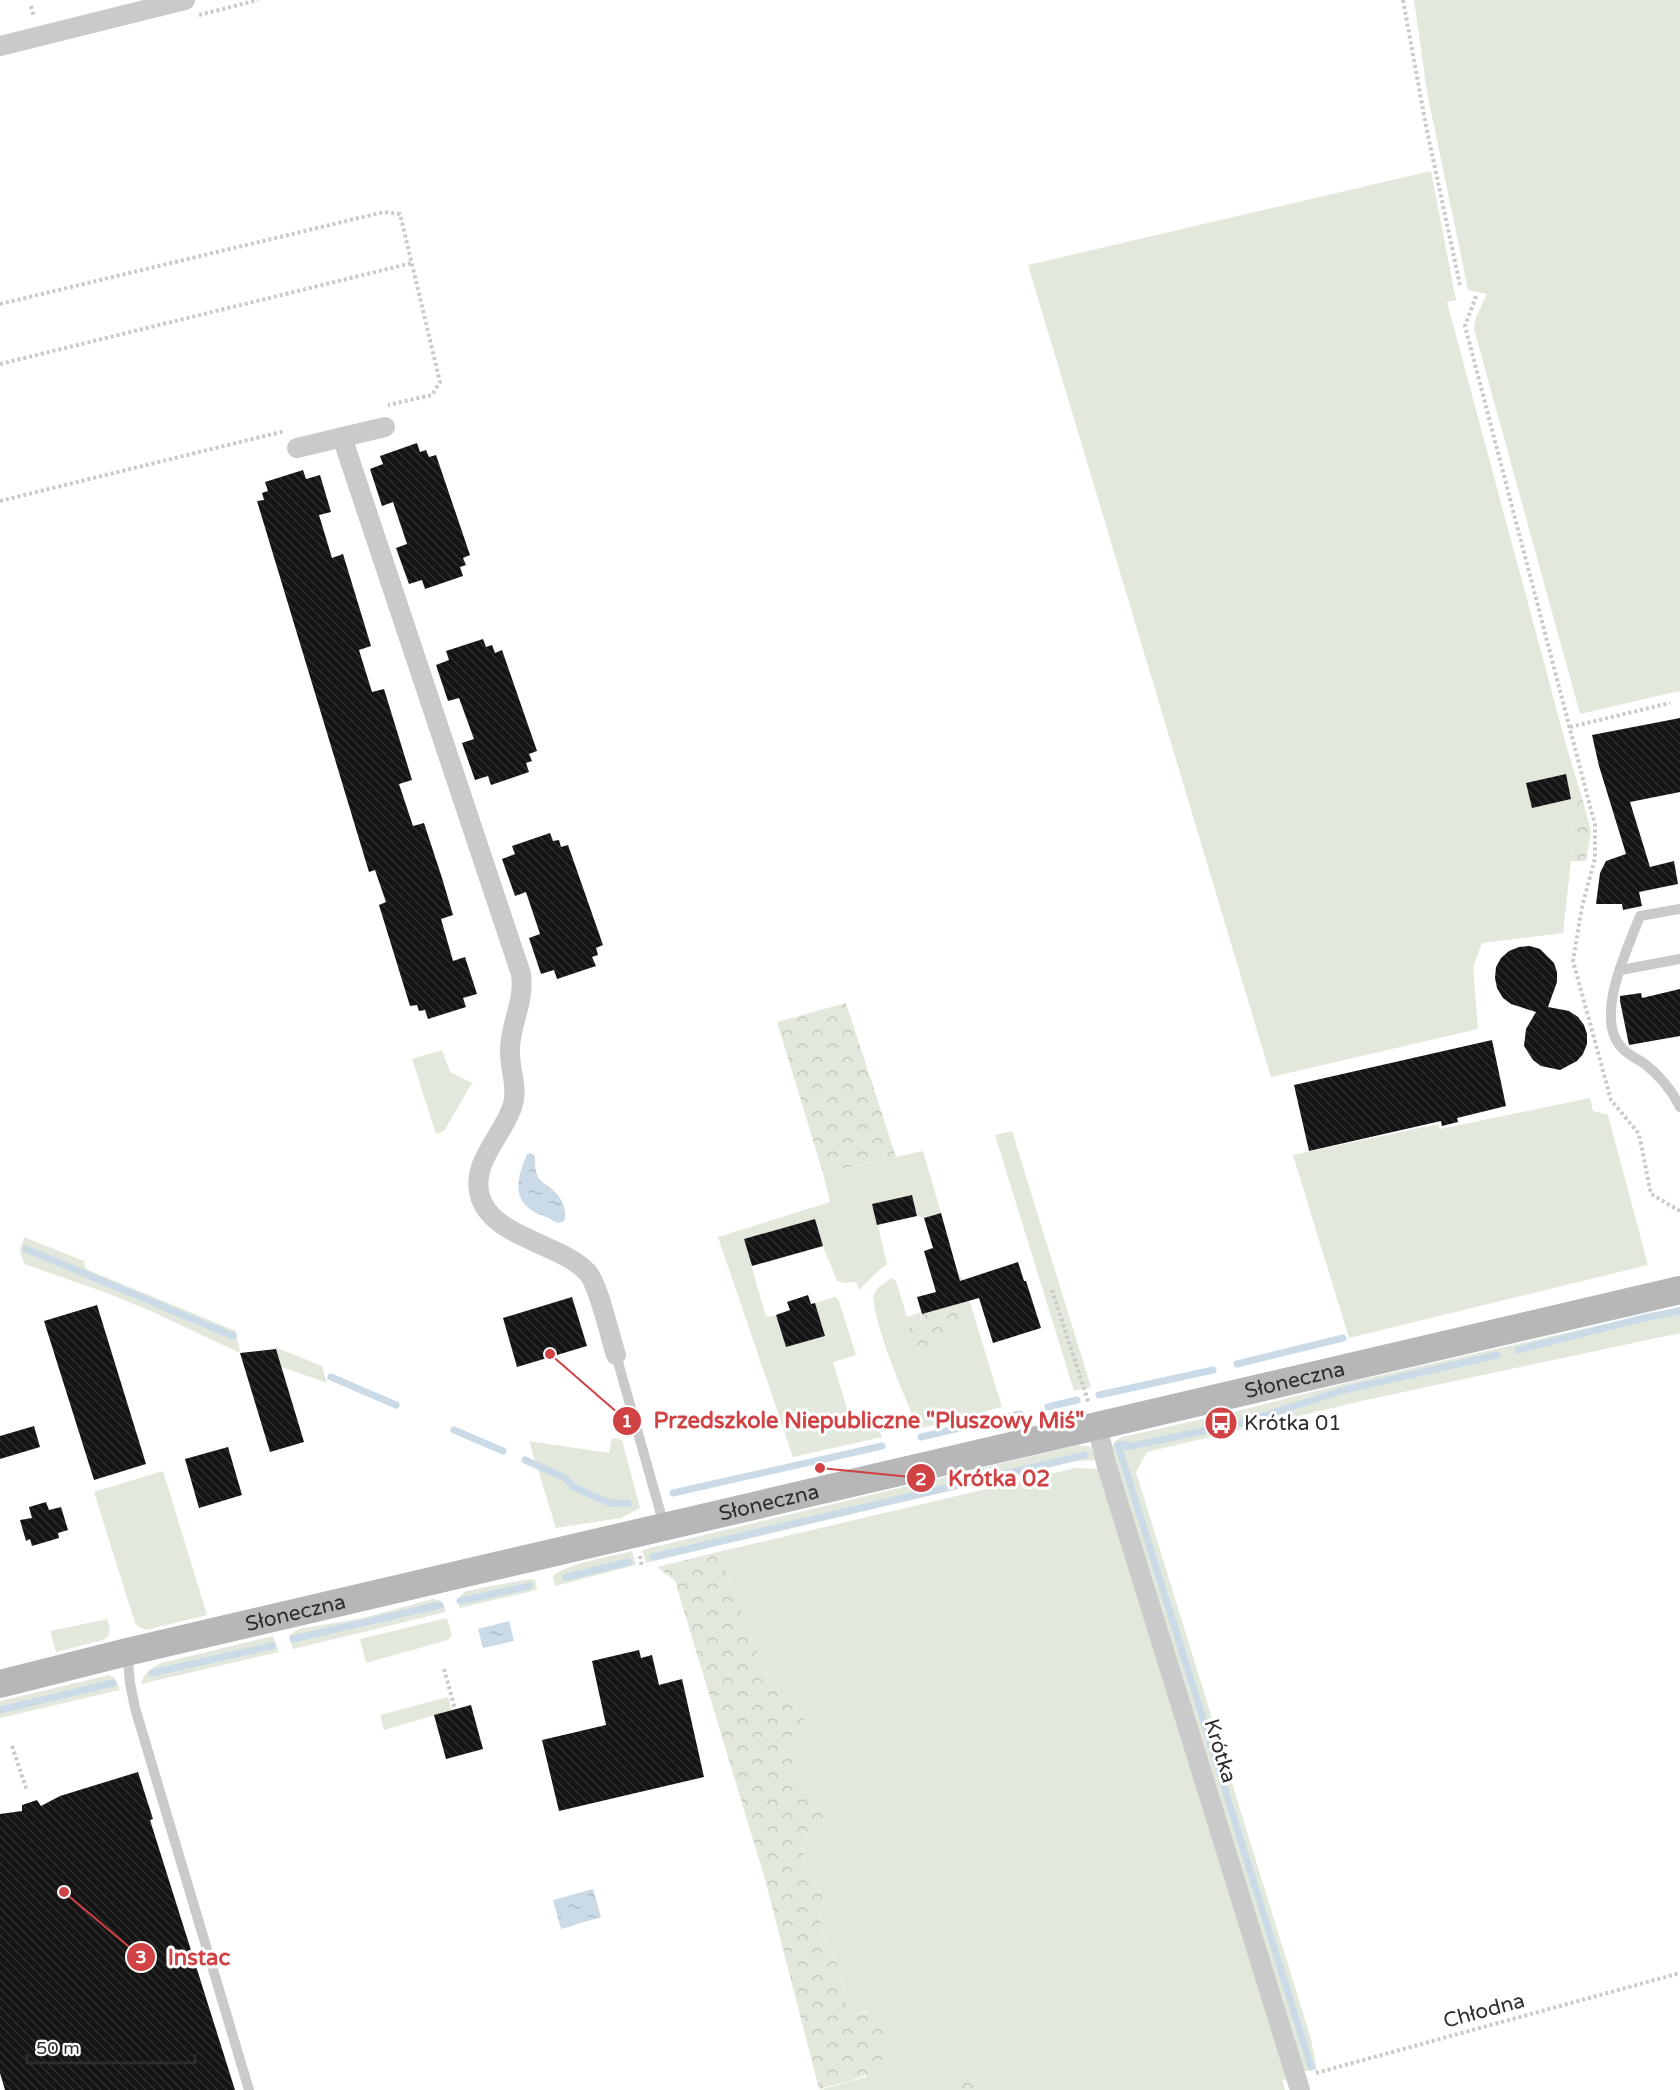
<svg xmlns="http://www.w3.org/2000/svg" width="1680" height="2090" font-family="'Varela Round',sans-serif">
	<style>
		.green { fill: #e2e9dc }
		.forest { fill: url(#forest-crowns) }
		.water { fill: url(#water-ripples) }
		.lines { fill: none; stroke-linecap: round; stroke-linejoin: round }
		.stream { stroke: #cadae7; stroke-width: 7 }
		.building { fill: url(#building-back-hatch) }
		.path { stroke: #cacaca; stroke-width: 4; stroke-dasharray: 3 3; stroke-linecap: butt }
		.service { stroke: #cacaca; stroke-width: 10 }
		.minor { stroke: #cacaca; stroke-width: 20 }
		.secondary { stroke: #b7b7b7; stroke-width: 28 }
		.labels { text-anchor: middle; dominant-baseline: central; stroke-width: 6; stroke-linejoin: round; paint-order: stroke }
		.street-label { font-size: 21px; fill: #2d2d2d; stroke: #fff }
		.poi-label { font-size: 21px; fill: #2d2d2d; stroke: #fff; text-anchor: start }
		.leader { fill: none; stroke: #d14245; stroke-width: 2 }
		.callout-dot { fill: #d14245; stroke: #fff; stroke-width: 2 }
		.mark-label { font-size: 18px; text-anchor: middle; font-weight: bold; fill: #fff }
		.callout-label { font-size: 22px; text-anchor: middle; font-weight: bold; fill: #d14245; stroke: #fff; stroke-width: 6; stroke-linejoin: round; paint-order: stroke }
	</style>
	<defs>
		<pattern id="forest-crowns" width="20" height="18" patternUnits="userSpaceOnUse" patternTransform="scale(1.5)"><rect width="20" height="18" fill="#e2e9dc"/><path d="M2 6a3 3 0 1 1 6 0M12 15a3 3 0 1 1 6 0" fill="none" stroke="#c2c8bd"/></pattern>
		<pattern id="water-ripples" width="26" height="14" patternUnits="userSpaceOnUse" patternTransform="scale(1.5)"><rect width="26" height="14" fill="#cadae7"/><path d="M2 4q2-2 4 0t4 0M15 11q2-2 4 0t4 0" fill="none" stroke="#aebbc6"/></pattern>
		<pattern id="building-back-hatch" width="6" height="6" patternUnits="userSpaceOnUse" patternTransform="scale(1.5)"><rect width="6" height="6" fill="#141414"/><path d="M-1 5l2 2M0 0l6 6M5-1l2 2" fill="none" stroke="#2e2e2e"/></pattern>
	</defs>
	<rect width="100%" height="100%" fill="#fff"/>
	<g class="green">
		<polygon points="1414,0 1680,0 1680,693 1679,691 1580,714 1474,329 1476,317 1487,294 1468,290 1427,92"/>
		<polygon points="1431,171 1456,300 1447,302 1568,752 1582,797 1574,800 1571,861 1563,933 1482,943 1473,967 1478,1029 1271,1077 1028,265"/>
		<polygon points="442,1050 450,1072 472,1083 444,1131 436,1134 412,1059"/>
		<polygon points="1590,1098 1593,1111 1608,1115 1648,1265 1349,1338 1293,1155 1439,1124 1439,1129 1445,1128"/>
		<polygon points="1012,1131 1091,1387 1074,1391 995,1135"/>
		<polygon points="923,1151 941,1213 924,1218 917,1216 912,1195 873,1204 887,1264 878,1271 859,1290 856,1282 844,1283 837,1281 823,1246 744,1240 766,1317 776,1315 786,1347 825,1336 815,1303 835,1297 839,1301 856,1355 833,1362 852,1425 875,1418 882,1437 793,1457 718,1237 830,1202 823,1173"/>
		<polygon points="24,1237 84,1261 86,1269 236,1331 240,1353 155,1313 107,1293 24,1264 20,1250"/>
		<path d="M 957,1270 L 963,1280 L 1002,1407 L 918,1429 C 903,1391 877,1335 873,1296 L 878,1288 L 891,1278 L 896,1281 L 907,1317 L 921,1312 L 920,1323 L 909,1328 L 918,1348 L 955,1338 L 956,1304 L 943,1274 Z"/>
		<polygon points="1680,1307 1680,1333 1366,1400 1147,1452 1136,1472 1311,2039 1317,2070 1302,2071 1110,1450 1115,1441 1122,1437 1207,1418 1211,1432 1233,1427 1230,1413 1355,1381"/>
		<polygon points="275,1347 322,1366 327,1383 282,1367"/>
		<polygon points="612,1438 622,1440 640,1508 621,1518 556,1528 529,1441 609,1453"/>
		<polygon points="1078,1445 1091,1447 1097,1460 1076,1461 646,1563 642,1550"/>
		<polygon points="1076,1468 1099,1469 1287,2079 1282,2080 1285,2090 979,2090 975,2080 941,2090 819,2090 866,2077 867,2011 856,2014 845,2003 843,1983 836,1961 828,1947 820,1929 823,1896 804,1867 803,1841 824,1817 819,1802 806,1792 792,1776 793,1754 801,1739 798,1708 779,1692 766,1674 718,1552"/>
		<polygon points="163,1471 207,1615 146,1630 139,1627 135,1623 94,1492"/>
		<path d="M 632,1551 L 636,1565 L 555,1586 L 553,1576 C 564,1564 614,1556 632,1551 Z"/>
		<polygon points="529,1579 535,1580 537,1590 459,1608 460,1596 466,1591"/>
		<path d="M 433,1599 C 442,1600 444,1603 446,1612 L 293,1649 L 289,1635 L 299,1629 L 363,1618 Z"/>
		<polygon points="447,1618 452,1636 448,1640 366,1663 360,1639"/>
		<polygon points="107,1619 110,1629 108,1637 103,1640 56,1652 50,1631"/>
		<path d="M 273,1636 L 279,1652 L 141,1684 C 143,1673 152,1668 161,1663 Z"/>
		<polygon points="109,1675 115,1678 120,1690 0,1718 0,1701"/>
		<polygon points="448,1697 452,1710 384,1730 380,1715"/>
	</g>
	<g class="forest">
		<polygon points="1582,797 1591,832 1586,861 1571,861 1574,800"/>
		<polygon points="846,1003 896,1157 823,1173 777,1022"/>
		<path d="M 956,1304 C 964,1314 963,1323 961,1335 L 946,1342 L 918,1348 L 912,1342 L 909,1328 L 920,1323 L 922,1314 Z"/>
		<path d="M 718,1552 L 766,1674 L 779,1692 L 798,1708 L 805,1723 L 801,1739 L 793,1754 L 792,1775 L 806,1792 L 819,1802 L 824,1817 L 803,1841 L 804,1867 L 823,1896 L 820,1929 L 828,1947 L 836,1961 L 843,1983 L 845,2003 L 856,2014 L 880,2010 L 891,2024 C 888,2078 862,2077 819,2089 L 766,1883 L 675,1581 L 657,1567 Z"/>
		<polygon points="975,2080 979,2090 941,2090 942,2089"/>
	</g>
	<g class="water">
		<path d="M 531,1153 L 535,1156 C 535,1161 535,1170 537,1175 C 540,1183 549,1185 554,1191 C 562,1198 568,1212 564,1221 C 555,1225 554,1220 546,1217 C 542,1215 537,1214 533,1211 C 510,1197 519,1174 527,1154 Z"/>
		<polygon points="509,1621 514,1641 483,1648 478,1629"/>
		<polygon points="593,1889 601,1917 561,1929 553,1900"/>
	</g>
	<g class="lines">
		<g class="stream">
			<polyline points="26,1249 233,1336"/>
			<polyline points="1518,1350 1648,1317 1680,1311"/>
			<polyline points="1237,1364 1343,1338"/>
			<polyline points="331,1377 396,1405"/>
			<polyline points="1099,1395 1213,1370"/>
			<polyline points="1048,1407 1077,1400"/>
			<polyline points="454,1430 503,1451"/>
			<polyline points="921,1437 1020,1414"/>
			<polyline points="525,1460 565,1478 573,1487 610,1503 628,1503"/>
			<polyline points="673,1493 882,1446"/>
			<polyline points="653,1557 1085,1455"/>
			<polyline points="566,1577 629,1562"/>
			<polyline points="460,1601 529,1586"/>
			<polyline points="293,1639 440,1605"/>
			<polyline points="152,1673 272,1646"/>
			<polyline points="0,1710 113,1683"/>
			<polyline points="1311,2067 1118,1445 1124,1444 1127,1447 1245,1422 1344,1390 1497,1355"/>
		</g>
	</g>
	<g class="building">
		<polygon points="417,443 420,452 426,450 429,457 436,455 470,555 463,558 466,565 460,567 463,576 425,589 422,580 409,584 396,548 407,544 393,502 382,506 370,469 383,464 380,456"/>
		<polygon points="303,470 306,479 320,475 331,512 319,515 332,558 343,554 371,646 359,650 372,692 384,689 412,780 399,784 413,826 424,823 442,878 453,915 441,919 453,961 465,957 477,994 463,998 466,1007 428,1019 425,1010 419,1011 417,1005 410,1006 379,905 386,902 375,870 369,872 257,501 264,500 262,493 268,491 265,482"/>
		<polygon points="483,639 486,647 492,645 495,653 502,650 537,751 529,754 532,761 526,763 529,772 491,785 488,776 475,780 462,743 474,739 459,698 448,701 436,665 449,660 446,651"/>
		<polygon points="1680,718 1680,792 1630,802 1650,867 1674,861 1678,884 1639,892 1642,906 1623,910 1622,904 1596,904 1600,873 1606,861 1626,854 1599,766 1592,735"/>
		<polygon points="1566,774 1571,799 1532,808 1526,783"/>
		<polygon points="550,833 553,841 559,840 561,847 568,845 603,945 596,948 598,955 592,957 596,966 557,979 554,970 541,974 529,938 540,934 526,892 515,896 502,859 515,854 512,846"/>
		<polygon points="1530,946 1540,949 1554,963 1557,972 1557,982 1548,1007 1569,1011 1578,1017 1584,1025 1587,1034 1587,1044 1583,1054 1577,1061 1560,1070 1541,1066 1533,1060 1524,1046 1526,1029 1536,1012 1511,1004 1503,998 1497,988 1495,978 1496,967 1501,958 1509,951 1519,947"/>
		<polygon points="1680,989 1680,1036 1629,1045 1620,1001 1620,996 1641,993 1642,998"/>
		<polygon points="1492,1040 1506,1106 1457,1118 1458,1122 1442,1126 1441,1121 1309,1151 1294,1085"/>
		<polygon points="912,1195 917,1216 877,1225 872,1204"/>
		<polygon points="941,1213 960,1281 1018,1262 1024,1281 1026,1281 1041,1328 993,1343 979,1298 922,1314 917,1297 936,1292 924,1251 933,1248 924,1218"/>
		<polygon points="815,1219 823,1246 752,1266 744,1239"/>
		<polygon points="808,1295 811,1304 815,1303 825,1336 786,1347 776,1315 790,1310 787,1302"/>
		<polygon points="572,1297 587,1346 517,1367 503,1318"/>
		<polygon points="97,1305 146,1464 94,1480 44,1321"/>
		<polygon points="276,1349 304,1442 270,1452 240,1353"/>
		<polygon points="34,1426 40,1447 0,1459 0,1436"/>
		<polygon points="228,1447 242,1495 199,1508 185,1459"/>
		<polygon points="46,1502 49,1510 61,1507 68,1530 58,1533 59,1538 32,1546 30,1539 26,1541 20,1520 32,1518 29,1507"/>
		<polygon points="639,1650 641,1658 652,1655 659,1685 682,1679 704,1777 559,1811 542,1740 606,1725 592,1661"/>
		<polygon points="471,1705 483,1749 446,1759 434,1715"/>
		<polygon points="138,1772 153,1819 150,1820 235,2090 5,2090 0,2073 0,1814 22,1811 22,1805 37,1800 41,1806 60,1796"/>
	</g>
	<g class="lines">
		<g class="path">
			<polyline points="1403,0 1426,126 1460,285"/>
			<polyline points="31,6 34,17"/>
			<polyline points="199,15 258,0"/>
			<polyline points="1476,296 1465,326 1595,825 1595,858 1582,907 1573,961 1611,1100 1639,1134 1651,1194 1680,1211"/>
			<polyline points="0,304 384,212 400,214 440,382 432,395 388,405"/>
			<polyline points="0,364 412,263"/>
			<polyline points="0,501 285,431"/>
			<polyline points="1570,727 1670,703"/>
			<polyline points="1052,1290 1089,1404"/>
			<polyline points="640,1556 642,1567"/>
			<polyline points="444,1669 455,1709"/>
			<polyline points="12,1746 27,1791"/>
			<polyline points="1316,2073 1680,1973"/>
		</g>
		<g class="service">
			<path d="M 1680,909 L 1640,916 C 1628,948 1593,1018 1622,1048 C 1628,1055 1638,1059 1645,1064 C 1660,1076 1672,1090 1680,1107"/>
			<polyline points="1621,970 1680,959"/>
			<polyline points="616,1355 664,1525"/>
			<polyline points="127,1652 130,1683 135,1708 249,2090"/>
		</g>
		<g class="minor">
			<polyline points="0,46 185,0"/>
			<path d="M 342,437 L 521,974 C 525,1003 510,1023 510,1050 C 509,1067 518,1087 513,1104 C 505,1134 470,1162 480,1196 C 492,1238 561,1243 588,1273 C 599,1286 610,1337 616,1355"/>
			<polyline points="297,448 385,427"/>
			<polyline points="1097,1425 1106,1463 1300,2090"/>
		</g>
		<path class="secondary" id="s1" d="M 0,1684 L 127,1652 L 1680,1290"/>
	</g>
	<defs>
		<g id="bus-disc" transform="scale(1.725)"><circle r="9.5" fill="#d14245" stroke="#fff"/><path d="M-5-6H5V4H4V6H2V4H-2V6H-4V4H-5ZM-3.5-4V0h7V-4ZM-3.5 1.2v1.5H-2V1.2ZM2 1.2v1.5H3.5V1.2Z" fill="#fff"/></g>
	</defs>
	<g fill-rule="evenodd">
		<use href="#bus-disc" x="1221" y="1423"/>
	</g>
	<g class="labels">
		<g class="street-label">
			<text stroke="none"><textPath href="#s1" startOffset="1330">Słoneczna</textPath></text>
			<text stroke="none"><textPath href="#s1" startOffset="790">Słoneczna</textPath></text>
			<text stroke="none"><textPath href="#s1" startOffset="304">Słoneczna</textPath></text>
			<text transform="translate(1220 1751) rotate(73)">Krótka</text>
			<text transform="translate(1484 2011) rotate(-15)">Chłodna</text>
		</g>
		<g class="poi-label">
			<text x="1244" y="1423">Krótka 01</text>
		</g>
	</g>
	<path class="leader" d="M550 1354L627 1421M820 1468L921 1478M64 1892L141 1957"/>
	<g class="callout-dot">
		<circle cx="550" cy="1354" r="6"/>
		<circle cx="820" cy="1468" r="6"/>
		<circle cx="64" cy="1892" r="6"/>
		<circle cx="627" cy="1421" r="15"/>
		<circle cx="921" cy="1478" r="15"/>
		<circle cx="141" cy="1957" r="15"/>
	</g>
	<g class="mark-label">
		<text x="627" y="1427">1</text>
		<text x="921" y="1485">2</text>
		<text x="141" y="1963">3</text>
	</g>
	<g class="callout-label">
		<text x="869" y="1428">Przedszkole Niepubliczne "Pluszowy Miś"</text>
		<text x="999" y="1486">Krótka 02</text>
		<text x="199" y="1965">Instac</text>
	</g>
	<path d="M27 2054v9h168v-9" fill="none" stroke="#2d2d2d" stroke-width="3"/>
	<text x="36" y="2054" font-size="18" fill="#2d2d2d" stroke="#ffffff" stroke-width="4.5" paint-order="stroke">50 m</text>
</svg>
